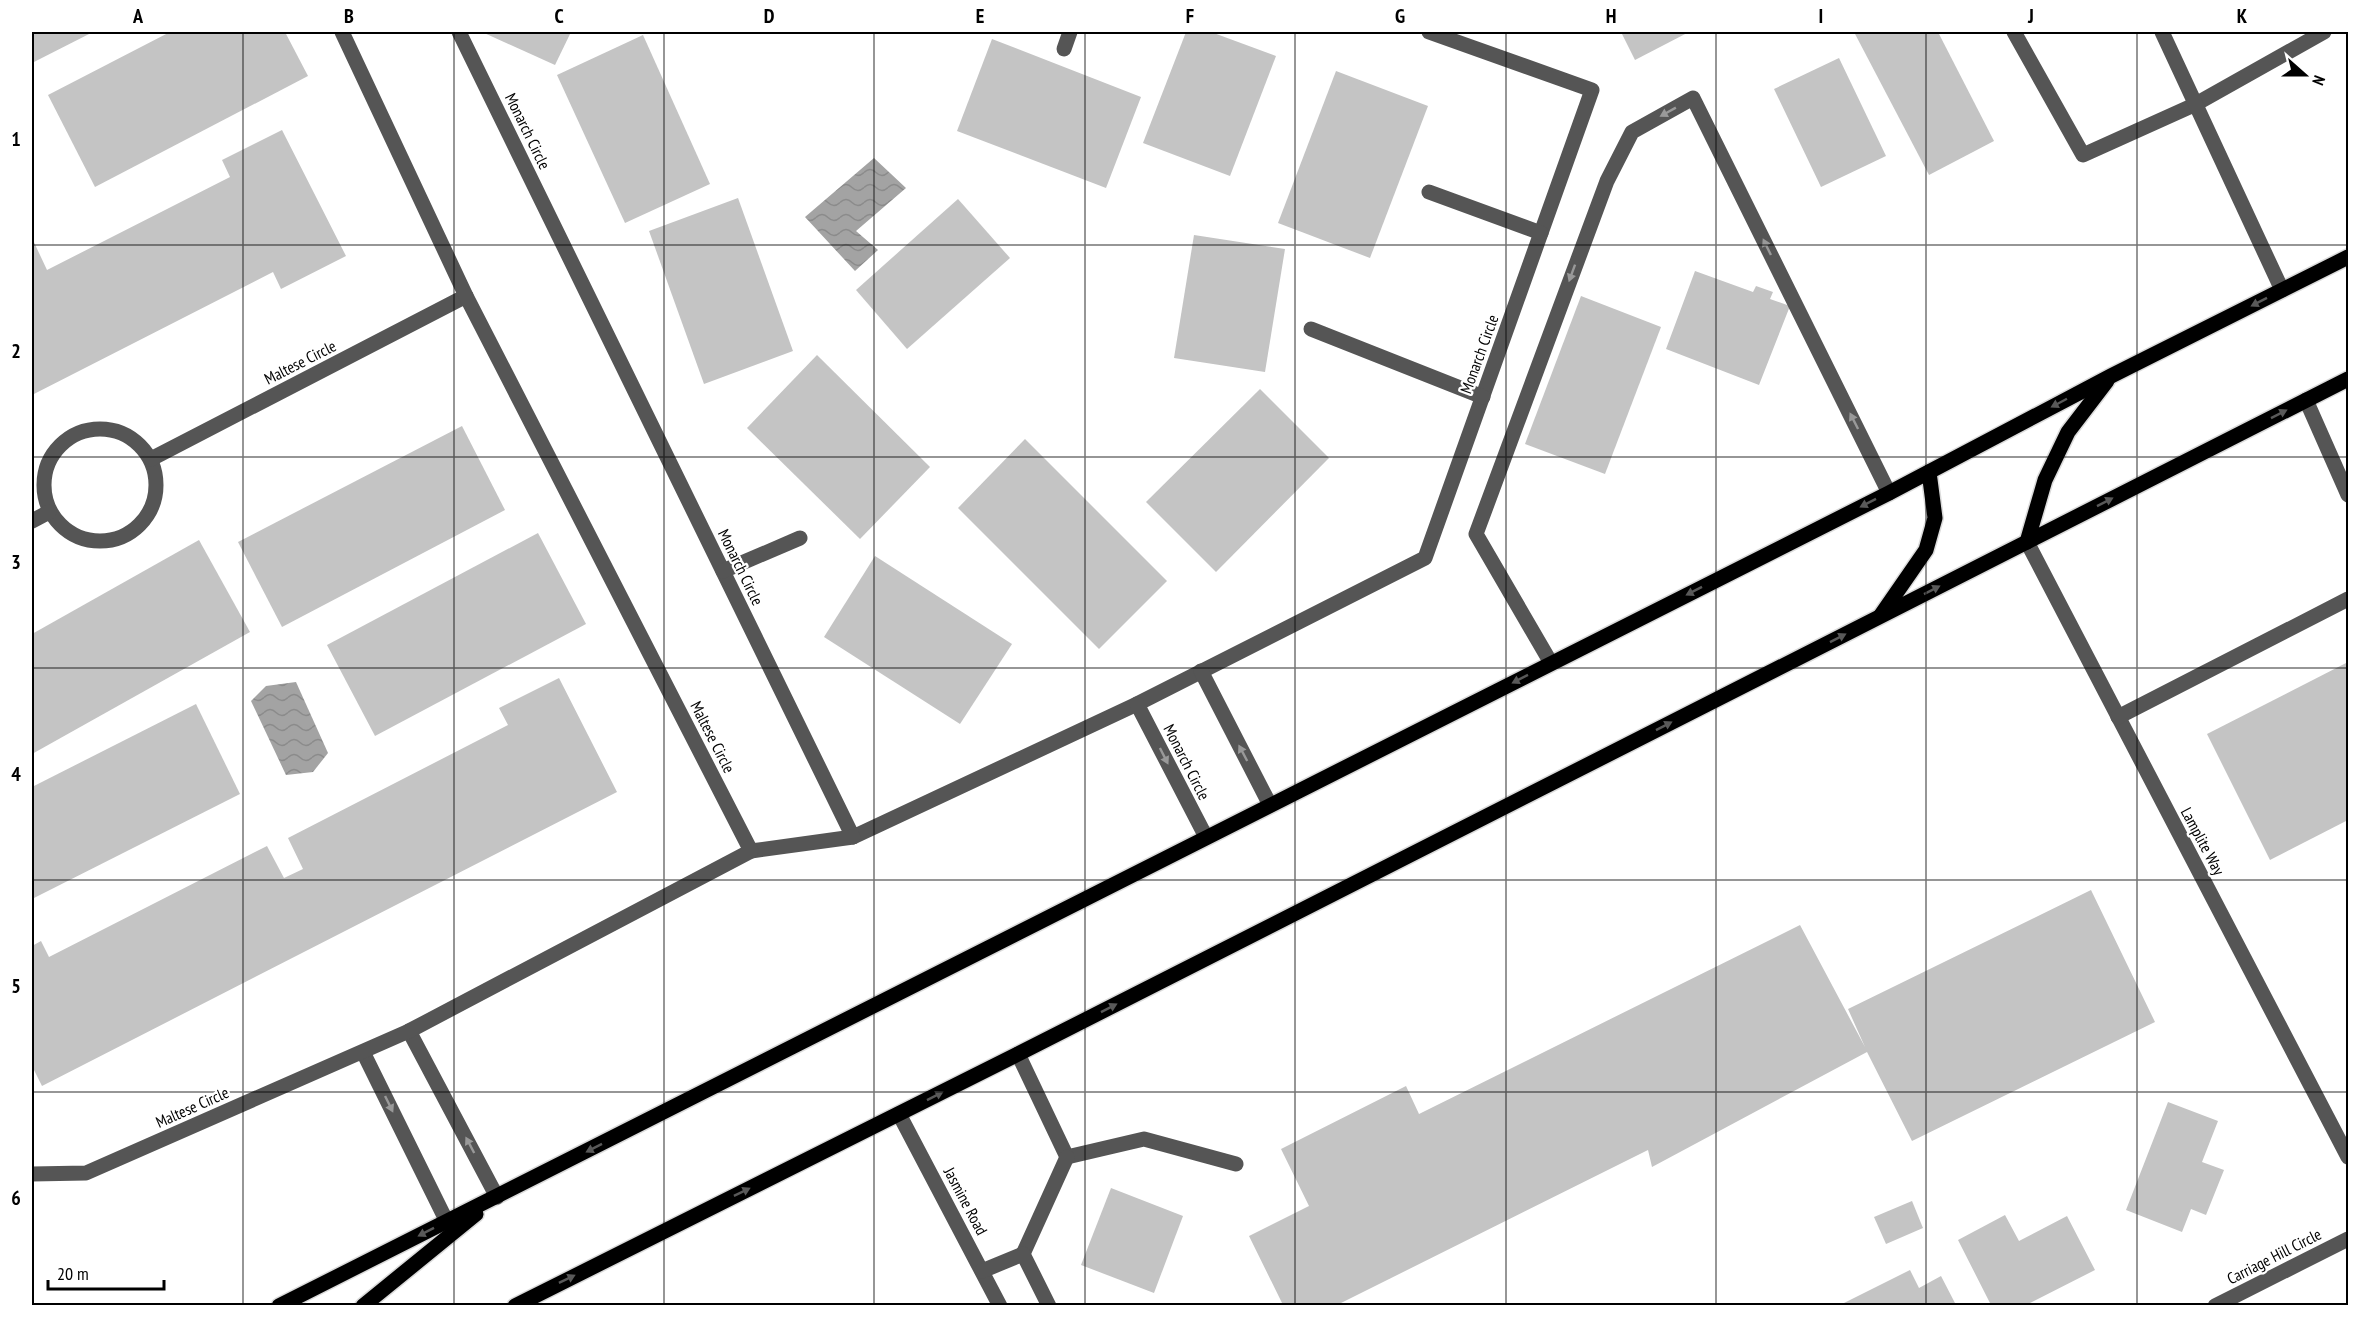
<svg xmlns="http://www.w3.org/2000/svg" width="2380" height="1337" font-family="'PT Sans Narrow',sans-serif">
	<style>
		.water { fill: url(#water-waves) }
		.building { fill: #c4c4c4 }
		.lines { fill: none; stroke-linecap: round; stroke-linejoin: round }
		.major-casing { stroke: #dbdbdb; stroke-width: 18 }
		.minor { stroke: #555; stroke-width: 15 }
		.major { stroke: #000; stroke-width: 15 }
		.oneway { fill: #999 }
		.oneway2 { fill: #595959 }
		.grid { fill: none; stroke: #000; stroke-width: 1.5; stroke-opacity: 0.55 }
		.labels { text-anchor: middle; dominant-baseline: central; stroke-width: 4.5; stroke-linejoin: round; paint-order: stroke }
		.street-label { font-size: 16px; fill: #000; stroke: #fff }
		.neatline { fill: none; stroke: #000; stroke-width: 2 }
		.grid-label { font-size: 20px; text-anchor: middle; font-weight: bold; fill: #000 }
	</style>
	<defs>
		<pattern id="water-waves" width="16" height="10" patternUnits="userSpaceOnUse" patternTransform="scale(1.5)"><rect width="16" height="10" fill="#a3a3a3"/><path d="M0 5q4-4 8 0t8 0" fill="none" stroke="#8b8b8b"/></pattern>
	</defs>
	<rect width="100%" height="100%" fill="#fff"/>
	<g class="water">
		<polygon points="874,158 906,188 856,231 878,250 855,271 805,217"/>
		<polygon points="296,682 328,753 313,772 286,775 251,701 266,686"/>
	</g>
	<g class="building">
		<polygon points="32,32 93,32 32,63"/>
		<polygon points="170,32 285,32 308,76 95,187 48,95"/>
		<polygon points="482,32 571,32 555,65"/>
		<polygon points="1186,32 1211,32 1276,56 1230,176 1143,143"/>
		<polygon points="1621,32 1689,32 1635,60"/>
		<polygon points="1854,32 1938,32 1994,141 1929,175"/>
		<polygon points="643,35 710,184 625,223 557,75"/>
		<polygon points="992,39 1141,97 1106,188 957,131"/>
		<polygon points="1839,58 1886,156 1821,187 1774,89"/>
		<polygon points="1336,71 1428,106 1370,258 1278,223"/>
		<polygon points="282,130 346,256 281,289 273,272 32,395 32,238 47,270 230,177 222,160"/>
		<polygon points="738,198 793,351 704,384 649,231"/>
		<polygon points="958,199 1010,258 907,349 856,290"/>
		<polygon points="1194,235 1285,249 1265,372 1174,358"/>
		<polygon points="1695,271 1753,292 1756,286 1773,292 1770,299 1790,306 1759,385 1666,349"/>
		<polygon points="1581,296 1661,327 1605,474 1525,444"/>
		<polygon points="817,355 930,467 860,539 747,428"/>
		<polygon points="1260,389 1329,458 1216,572 1146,502"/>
		<polygon points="462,426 505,510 282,627 238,542"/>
		<polygon points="1025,439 1167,581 1099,649 958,508"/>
		<polygon points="538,533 586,624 375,736 327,645"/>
		<polygon points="199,540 250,632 32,754 32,634"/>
		<polygon points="875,556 1012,644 960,724 824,637"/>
		<polygon points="2348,662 2348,820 2270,860 2207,734"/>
		<polygon points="559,678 617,792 42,1086 32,1066 32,946 41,941 49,957 267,846 284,878 303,869 288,838 508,725 499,708"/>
		<polygon points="196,704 240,794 32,899 32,787"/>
		<polygon points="2091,890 2155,1022 1912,1141 1867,1052 1652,1167 1648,1150 1337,1305 1283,1305 1249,1236 1309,1206 1281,1149 1406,1086 1419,1114 1800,925 1865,1047 1848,1009"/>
		<polygon points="2168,1102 2218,1121 2202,1162 2224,1170 2206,1215 2191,1209 2182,1232 2126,1210"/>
		<polygon points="1111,1188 1183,1216 1154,1293 1081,1265"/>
		<polygon points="1912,1201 1923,1228 1886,1244 1874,1217"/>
		<polygon points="2005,1215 2019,1241 2067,1216 2095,1270 2026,1305 1991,1305 1958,1240"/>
		<polygon points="1910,1270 1919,1288 1941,1276 1956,1305 1840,1305"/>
	</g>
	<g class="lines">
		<g class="major-casing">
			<g id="major">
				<polyline points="2027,542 2045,480 2068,432 2107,381"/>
				<polyline points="1881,615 1926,550 1935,518 1929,472"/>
				<polyline points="279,1306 1889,493 2111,376 2348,257"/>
				<polyline points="363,1306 476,1214"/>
				<polyline points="515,1306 1018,1054 2348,379"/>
			</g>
		</g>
		<g class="minor">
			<polyline points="459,32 853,837 1137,704 1425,558 1592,90 1429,32"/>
			<polyline points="2014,32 2083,155 2194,105 2324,32"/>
			<polyline points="2162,32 2282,290"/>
			<polyline points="1064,49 1070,32"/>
			<polyline points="1429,192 1541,233"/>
			<polyline points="1311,329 1483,397"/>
			<polyline points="2306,400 2348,495"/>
			<circle cx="100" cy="485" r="56"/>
			<polyline points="151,459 466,296"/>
			<polyline points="32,521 49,512"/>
			<polyline points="2027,542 2348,1157"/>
			<polyline points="723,571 800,538"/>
			<polyline points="1551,663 1476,534 1607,181 1632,132 1693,98 1889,493"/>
			<polyline points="1201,671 1270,805"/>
			<polyline points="1137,704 1206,837"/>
			<polyline points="2118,717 2348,599"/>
			<polyline points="751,851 853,837"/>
			<polyline points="409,1031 497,1197"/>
			<polyline points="363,1052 447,1222"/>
			<polyline points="1018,1054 1067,1157 1144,1139 1236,1164"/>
			<polyline points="899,1114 1000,1306"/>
			<polyline points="32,1174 86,1173 409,1031 751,851 466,296 342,32"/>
			<polyline points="1023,1254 1067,1157"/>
			<polyline points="982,1271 1023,1254 1049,1306"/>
			<polyline points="2215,1306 2348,1239"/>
		</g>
		<use href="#major" class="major"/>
	</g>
	<defs><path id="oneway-solid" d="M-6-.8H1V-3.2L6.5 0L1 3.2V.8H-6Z" transform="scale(1.5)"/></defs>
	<g class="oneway">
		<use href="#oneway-solid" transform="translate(1668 112) rotate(151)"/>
		<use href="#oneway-solid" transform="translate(1767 247) rotate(-116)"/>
		<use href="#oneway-solid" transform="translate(1572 273) rotate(110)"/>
		<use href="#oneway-solid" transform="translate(1854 421) rotate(-117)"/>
		<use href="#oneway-solid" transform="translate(1243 753) rotate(-118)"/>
		<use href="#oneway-solid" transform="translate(1164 756) rotate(63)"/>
		<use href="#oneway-solid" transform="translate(389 1104) rotate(64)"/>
		<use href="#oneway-solid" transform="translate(470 1145) rotate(-118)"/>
	</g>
	<g class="oneway2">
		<use href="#oneway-solid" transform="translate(2259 302) rotate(153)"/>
		<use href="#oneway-solid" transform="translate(2059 403) rotate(152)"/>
		<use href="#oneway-solid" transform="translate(2279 414) rotate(-27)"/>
		<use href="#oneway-solid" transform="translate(2105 502) rotate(-27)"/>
		<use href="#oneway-solid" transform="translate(1868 503) rotate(153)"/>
		<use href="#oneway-solid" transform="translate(1932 590) rotate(-27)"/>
		<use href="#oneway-solid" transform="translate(1694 591) rotate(153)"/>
		<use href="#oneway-solid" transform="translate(1838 638) rotate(-27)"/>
		<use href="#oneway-solid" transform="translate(1520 679) rotate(153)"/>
		<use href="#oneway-solid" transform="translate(1664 726) rotate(-27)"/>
		<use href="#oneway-solid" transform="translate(1109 1008) rotate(-27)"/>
		<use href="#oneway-solid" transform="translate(935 1096) rotate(-27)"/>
		<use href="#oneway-solid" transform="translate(594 1148) rotate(153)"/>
		<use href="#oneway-solid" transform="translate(742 1192) rotate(-26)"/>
		<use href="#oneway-solid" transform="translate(426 1232) rotate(153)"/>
		<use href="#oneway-solid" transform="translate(567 1279) rotate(-26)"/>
	</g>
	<path class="grid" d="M 243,32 L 243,1306M 454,32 L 454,1306M 664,32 L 664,1306M 874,32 L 874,1306M 1085,32 L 1085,1306M 1295,32 L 1295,1306M 1506,32 L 1506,1306M 1716,32 L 1716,1306M 1926,32 L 1926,1306M 2137,32 L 2137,1306M 32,245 L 2348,245M 32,457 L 2348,457M 32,668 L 2348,668M 32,880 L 2348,880M 32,1092 L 2348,1092"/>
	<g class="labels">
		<g class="street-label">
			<text transform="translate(528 131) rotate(64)">Monarch Circle</text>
			<text transform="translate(1479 354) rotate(-70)">Monarch Circle</text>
			<text transform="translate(300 362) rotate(-27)">Maltese Circle</text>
			<text transform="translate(741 567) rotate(64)">Monarch Circle</text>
			<text transform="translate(713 737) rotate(63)">Maltese Circle</text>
			<text transform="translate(1187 762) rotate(63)">Monarch Circle</text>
			<text transform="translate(2203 841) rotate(62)">Lamplite Way</text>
			<text transform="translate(192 1107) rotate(-24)">Maltese Circle</text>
			<text transform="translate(966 1201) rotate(62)">Jasmine Road</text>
			<text transform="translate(2274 1256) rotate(-27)">Carriage Hill Circle</text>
		</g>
	</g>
	<rect width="2380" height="1337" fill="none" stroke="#ffffff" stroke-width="66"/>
	<g transform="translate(2305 75) rotate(111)" stroke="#ffffff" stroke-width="4.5" paint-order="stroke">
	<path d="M0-4.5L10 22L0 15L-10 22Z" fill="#000000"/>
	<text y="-9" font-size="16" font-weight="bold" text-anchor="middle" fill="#000000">N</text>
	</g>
	<path d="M48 1280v9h116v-9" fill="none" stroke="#000000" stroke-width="3"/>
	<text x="57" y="1280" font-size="18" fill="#000000" stroke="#ffffff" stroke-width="4.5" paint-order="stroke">20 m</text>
	<rect x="33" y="33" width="2314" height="1271" class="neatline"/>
	<g class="grid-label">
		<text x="138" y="23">A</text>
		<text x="349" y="23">B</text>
		<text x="559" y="23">C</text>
		<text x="769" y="23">D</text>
		<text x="980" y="23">E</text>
		<text x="1190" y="23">F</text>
		<text x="1400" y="23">G</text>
		<text x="1611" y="23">H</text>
		<text x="1821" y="23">I</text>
		<text x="2031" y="23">J</text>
		<text x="2242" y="23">K</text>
		<text x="16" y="146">1</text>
		<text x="16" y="358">2</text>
		<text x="16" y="569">3</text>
		<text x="16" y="781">4</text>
		<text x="16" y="993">5</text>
		<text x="16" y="1205">6</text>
	</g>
</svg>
